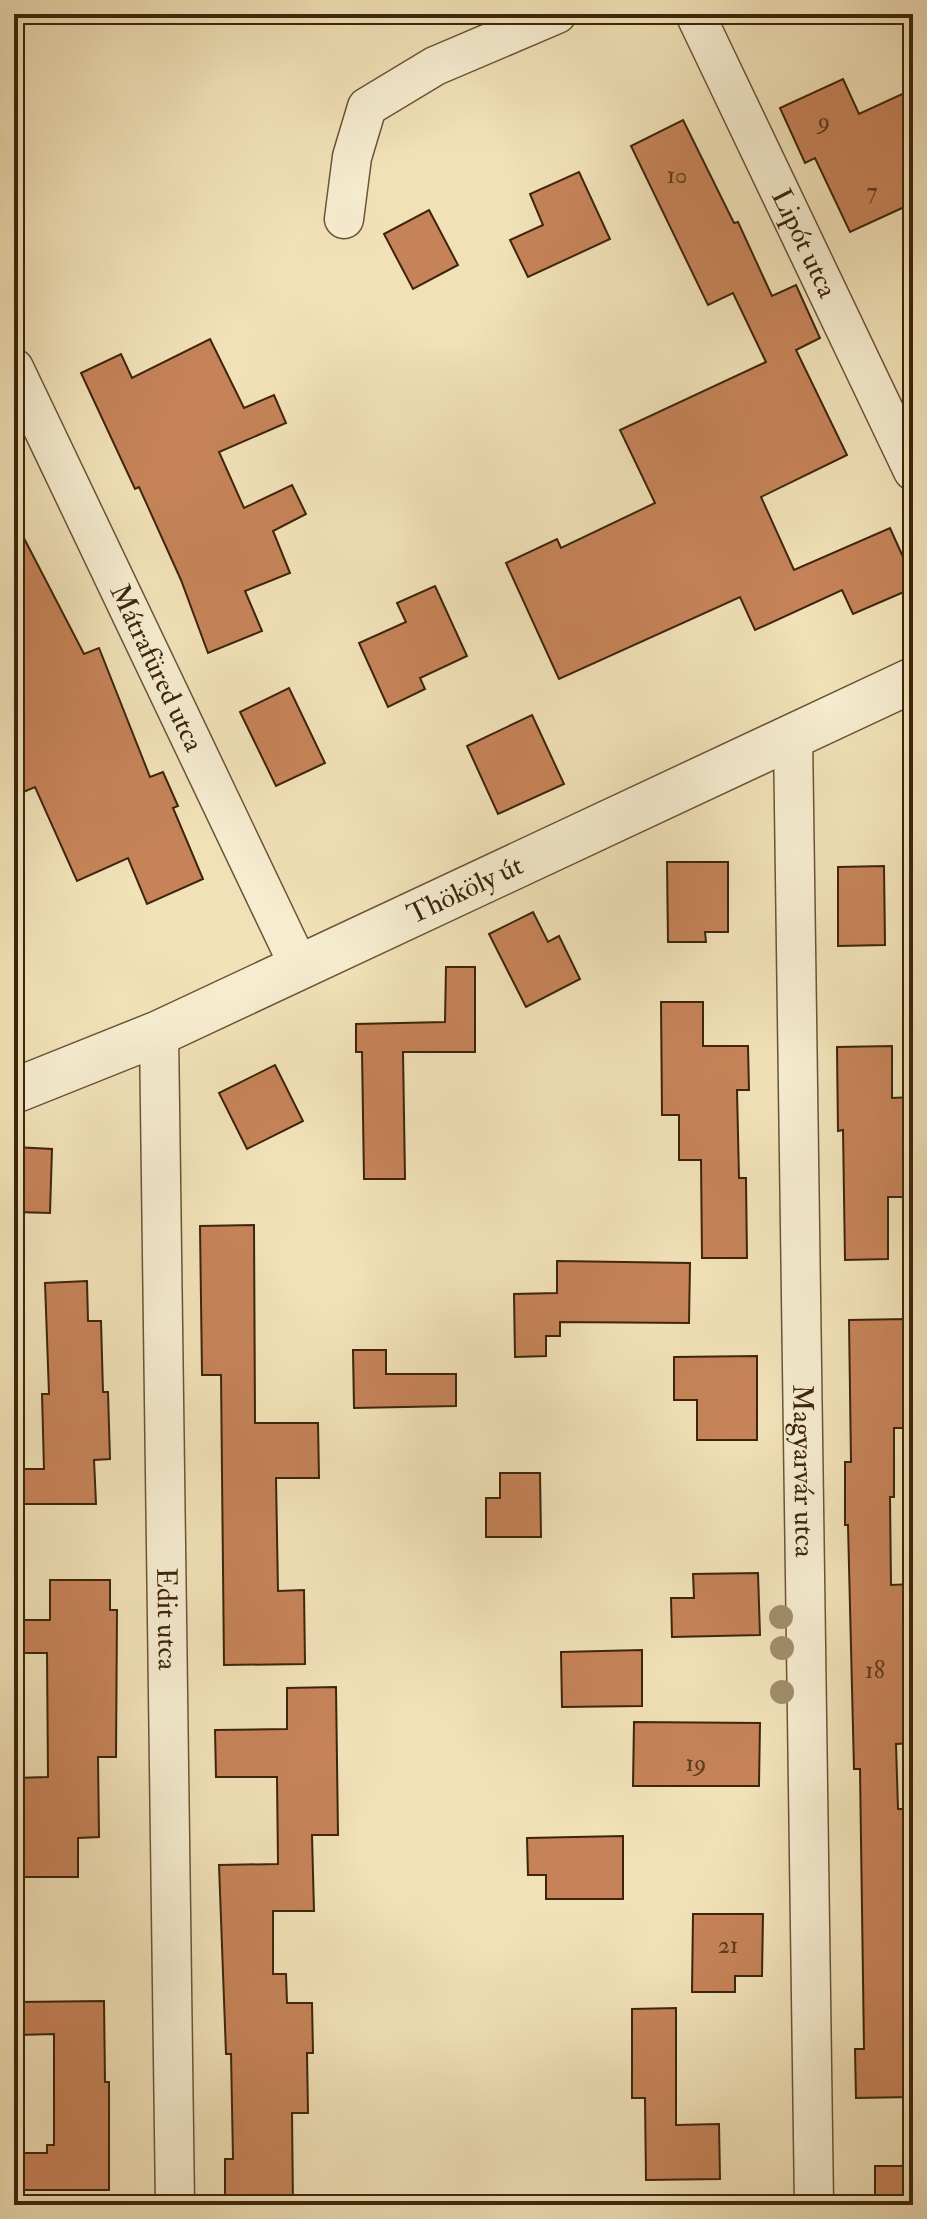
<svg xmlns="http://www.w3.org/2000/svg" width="927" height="2219" font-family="'IM FELL Double Pica',serif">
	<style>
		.building { fill: #c68359; stroke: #3d250b; stroke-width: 2 }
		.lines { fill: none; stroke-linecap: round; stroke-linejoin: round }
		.minor-casing { stroke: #6a5436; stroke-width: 41 }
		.tertiary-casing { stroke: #6a5436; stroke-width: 47 }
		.minor { stroke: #f6ecd0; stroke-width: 38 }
		.tertiary { stroke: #f6ecd0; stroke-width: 44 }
		.tree { fill: #a08f6a }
		.labels { text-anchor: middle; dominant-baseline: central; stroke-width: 6; stroke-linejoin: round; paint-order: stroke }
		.number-label { font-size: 24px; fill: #5f3c1e }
		.street-label { font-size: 28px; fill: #3d250b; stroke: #f6ecd0 }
	</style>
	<rect width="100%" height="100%" fill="#f1e1b7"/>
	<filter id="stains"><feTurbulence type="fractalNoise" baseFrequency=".0025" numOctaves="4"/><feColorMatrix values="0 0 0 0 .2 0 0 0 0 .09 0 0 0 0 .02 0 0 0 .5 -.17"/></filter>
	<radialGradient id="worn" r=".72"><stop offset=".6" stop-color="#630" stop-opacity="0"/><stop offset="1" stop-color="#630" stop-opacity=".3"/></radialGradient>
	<g class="building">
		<polygon points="843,79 859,114 913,89 913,203 850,232 815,158 805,163 780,108"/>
		<polygon points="683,120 734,223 738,222 772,296 796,285 820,338 796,350 847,455 761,497 794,570 890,528 913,579 913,588 853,614 842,590 755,630 740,597 559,679 506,563 557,539 561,548 655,503 620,430 766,362 733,293 708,305 631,146"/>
		<polygon points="579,172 610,239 528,277 510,240 543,225 530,194"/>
		<polygon points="429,210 458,265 413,289 384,234"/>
		<polygon points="210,339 244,408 274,395 286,423 219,452 244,508 292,485 306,514 273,531 290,573 245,591 262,631 208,653 181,580 139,487 135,489 81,373 121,354 132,378"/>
		<polygon points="14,519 84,654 99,648 150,777 163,772 178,806 173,808 203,879 147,904 128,858 77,881 35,787 14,796"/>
		<polygon points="435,586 467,656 420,678 425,689 388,707 359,643 406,622 397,603"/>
		<polygon points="289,688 325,763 276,786 240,712"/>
		<polygon points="532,715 564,784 498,814 467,746"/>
		<polygon points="667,862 728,862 728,932 705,932 706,942 668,942"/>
		<polygon points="884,866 885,945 838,946 838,867"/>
		<polygon points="533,912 548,942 559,936 580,979 526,1007 489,934"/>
		<polygon points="446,967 475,967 475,1052 403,1052 405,1179 364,1179 362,1052 356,1052 356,1024 445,1022"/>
		<polygon points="661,1002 703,1002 703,1046 748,1046 749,1090 737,1090 739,1178 746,1178 747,1258 702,1258 701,1160 679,1160 679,1115 662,1115"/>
		<polygon points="892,1046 892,1098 913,1097 913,1197 888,1197 888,1259 845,1260 843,1130 838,1131 837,1047"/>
		<polygon points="275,1065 303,1121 247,1149 219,1093"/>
		<polygon points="14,1147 52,1149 50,1213 14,1212"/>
		<polygon points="254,1225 255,1423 318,1423 319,1478 276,1478 278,1591 304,1590 305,1664 224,1665 221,1375 202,1375 200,1226"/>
		<polygon points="557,1261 690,1263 689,1323 560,1322 560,1336 546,1336 546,1356 515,1357 514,1294 557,1293"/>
		<polygon points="87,1281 88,1321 101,1321 103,1392 108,1392 110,1459 94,1460 96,1504 14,1504 14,1469 44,1469 42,1394 49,1394 45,1283"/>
		<polygon points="907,1319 908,1428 894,1428 894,1497 890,1497 891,1585 913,1584 913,1743 896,1744 898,1809 907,1809 907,1851 913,1851 912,2097 856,2098 855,2049 864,2049 860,1769 854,1769 848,1525 845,1525 845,1462 851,1462 849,1320"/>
		<polygon points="353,1350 386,1350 386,1374 456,1374 456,1406 354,1408"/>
		<polygon points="757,1356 757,1440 697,1440 697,1400 674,1400 674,1357"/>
		<polygon points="500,1473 540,1473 541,1537 486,1537 486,1498 500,1498"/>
		<polygon points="758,1573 760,1635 672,1637 671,1598 694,1598 693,1574"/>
		<polygon points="50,1580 110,1580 110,1610 117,1610 116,1757 98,1757 99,1837 78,1838 78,1877 14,1877 14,1778 48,1777 47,1653 14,1653 14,1620 50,1620"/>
		<polygon points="642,1650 642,1706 562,1707 561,1652"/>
		<polygon points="336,1687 338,1835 312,1835 314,1911 273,1911 273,1974 286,1974 287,2003 312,2003 313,2053 307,2053 308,2113 292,2113 293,2205 225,2205 225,2159 233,2159 231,2054 226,2054 219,1865 278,1864 277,1777 216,1777 215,1730 287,1729 287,1688"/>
		<polygon points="634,1722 760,1723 759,1786 633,1786"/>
		<polygon points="623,1836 623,1899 546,1899 546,1875 528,1875 527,1838"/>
		<polygon points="693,1914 763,1914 762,1976 735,1976 735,1992 692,1992"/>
		<polygon points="104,2001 105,2082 109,2082 109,2190 14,2190 14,2153 47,2153 47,2145 54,2145 54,2034 18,2035 18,2002"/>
		<polygon points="676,2008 676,2125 719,2124 720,2179 646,2180 645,2098 632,2098 632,2009"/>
		<polygon points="875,2166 913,2166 913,2201 875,2202"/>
	</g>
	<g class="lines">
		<g class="minor-casing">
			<g id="minor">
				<path id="s1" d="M 695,14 L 913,471"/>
				<polyline points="344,219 352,157 367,107 435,66 557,14"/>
				<path id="s2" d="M 14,368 L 299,966"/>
				<path id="s3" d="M 793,737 L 814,2205"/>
				<path id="s4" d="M 159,1033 L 175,2205"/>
			</g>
		</g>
		<g class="tertiary-casing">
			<g id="tertiary">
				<path id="s5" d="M 14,1091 L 159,1033 L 913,680"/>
			</g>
		</g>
		<use href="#minor" class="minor"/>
		<use href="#tertiary" class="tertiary"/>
	</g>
	<g class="tree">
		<circle cx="781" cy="1617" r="12"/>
		<circle cx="782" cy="1648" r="12"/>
		<circle cx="782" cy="1692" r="12"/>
	</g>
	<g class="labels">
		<g class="number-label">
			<text x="824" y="121">9</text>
			<text x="677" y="175">10</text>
			<text x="872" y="191">7</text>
			<text x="875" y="1670">18</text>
			<text x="696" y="1763">19</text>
			<text x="728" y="1945">21</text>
		</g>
		<g class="street-label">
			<text stroke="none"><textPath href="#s1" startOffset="254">Lipót utca</textPath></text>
			<text stroke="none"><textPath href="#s2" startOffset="332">Mátrafüred utca</textPath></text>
			<text stroke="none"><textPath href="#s5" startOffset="494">Thököly út</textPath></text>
			<text stroke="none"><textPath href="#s3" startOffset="734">Magyarvár utca</textPath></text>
			<text stroke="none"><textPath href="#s4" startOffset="586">Edit utca</textPath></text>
		</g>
	</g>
	<rect width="927" height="2219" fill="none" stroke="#f1e1b7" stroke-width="48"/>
	<rect x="16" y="16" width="895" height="2187" fill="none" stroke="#3d250b" stroke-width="4"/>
	<rect x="24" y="24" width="879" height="2171" fill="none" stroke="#3d250b" stroke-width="2"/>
	<rect width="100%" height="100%" filter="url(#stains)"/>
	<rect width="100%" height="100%" fill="url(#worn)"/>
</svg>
